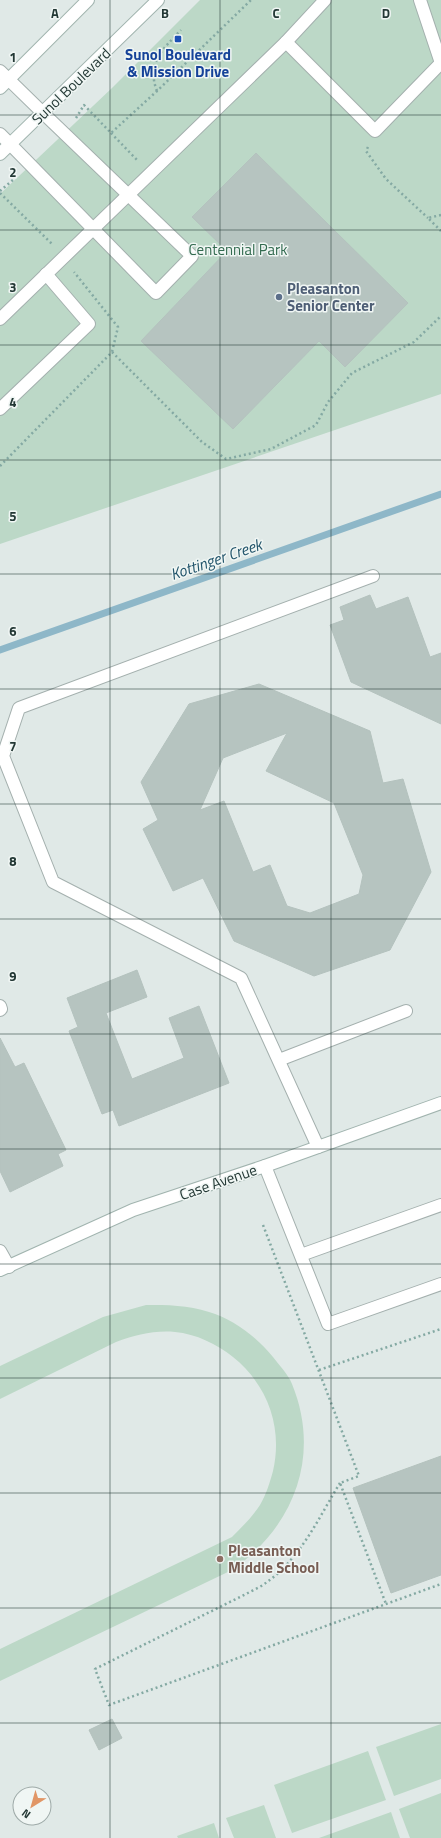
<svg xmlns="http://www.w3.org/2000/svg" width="441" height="1838" font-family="'Titillium Web',sans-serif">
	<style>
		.green { fill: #bcd8c7 }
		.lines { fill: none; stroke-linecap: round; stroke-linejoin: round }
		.stream { stroke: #8eb7c8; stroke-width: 7 }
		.building { fill: #b6c4c0; stroke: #b4c2be; fill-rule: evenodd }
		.lane-casing { stroke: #a4b0ae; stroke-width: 14 }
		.street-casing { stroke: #a4b0ae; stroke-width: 14 }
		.secondary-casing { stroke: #a1b4af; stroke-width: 14 }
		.path { stroke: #84a9a3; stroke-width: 2.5; stroke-dasharray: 2 3; stroke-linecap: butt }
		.lane { stroke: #fff; stroke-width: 12 }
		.street { stroke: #fff; stroke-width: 12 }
		.secondary { stroke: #fff; stroke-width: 12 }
		.grid { fill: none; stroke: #233835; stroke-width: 1; stroke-opacity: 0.55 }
		.transit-dot { fill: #1a4fb4; stroke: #f0f6f4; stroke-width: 1.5 }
		.service-dot { fill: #5c6f8a; stroke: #f0f6f4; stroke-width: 1.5 }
		.education-dot { fill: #8d6e63; stroke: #f0f6f4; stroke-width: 1.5 }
		.labels { text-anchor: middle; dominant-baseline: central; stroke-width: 3; stroke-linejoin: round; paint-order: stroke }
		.transit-label { font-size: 15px; font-weight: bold; fill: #164399; stroke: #f0f6f4 }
		.street-label { font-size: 15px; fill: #233835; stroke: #f0f6f4 }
		.park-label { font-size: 15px; fill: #326a4f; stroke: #f0f6f4 }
		.service-label { font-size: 15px; font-weight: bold; fill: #4e5e75; stroke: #f0f6f4; text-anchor: start }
		.education-label { font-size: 15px; font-weight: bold; fill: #785e54; stroke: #f0f6f4; text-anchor: start }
		.water-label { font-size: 16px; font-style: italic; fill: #24566c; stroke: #f0f6f4 }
		.grid-label { font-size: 13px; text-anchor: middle; font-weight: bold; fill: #233835; stroke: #f0f6f4; stroke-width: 3; stroke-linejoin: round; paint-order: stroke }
	</style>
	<rect width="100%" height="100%" fill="#e0e9e7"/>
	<g class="green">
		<polygon points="200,0 441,0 441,394 0,544 0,194 112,88"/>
		<path d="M 146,1305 C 167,1305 188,1305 209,1312 C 233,1319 257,1337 273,1357 C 279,1365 288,1374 292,1384 C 322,1457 293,1529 230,1571 L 0,1681 L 0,1649 L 232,1537 C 242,1527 252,1517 260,1505 C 266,1495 270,1482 273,1471 C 283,1428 268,1385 233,1357 C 217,1344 196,1334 175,1332 C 155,1330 135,1335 116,1342 L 0,1399 L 0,1366 L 103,1317 Z"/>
		<polygon points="441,1724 441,1779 394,1796 376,1747"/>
		<polygon points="368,1751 386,1800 292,1833 274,1785"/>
		<polygon points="441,1793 441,1838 410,1838 399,1809"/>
		<polygon points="264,1805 276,1838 234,1838 226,1818"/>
		<polygon points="391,1812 400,1838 319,1838"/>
		<polygon points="214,1823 219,1838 178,1838 177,1836"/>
	</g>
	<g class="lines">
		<polyline class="stream" points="0,650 441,494"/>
	</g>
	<g class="building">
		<polygon points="256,153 408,303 345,367 319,341 233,429 141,341 227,251 192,217"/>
		<polygon points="370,595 376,609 408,597 430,657 441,653 441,724 351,682 330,625 344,620 340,607"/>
		<path d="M 259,684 L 370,731 L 383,783 L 403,779 L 431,872 L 390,950 L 314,976 L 234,941 L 203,878 L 173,891 L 143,829 L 158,820 L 141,782 L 189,704 ZM 287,733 L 266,771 L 334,803 L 363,875 L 359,894 L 310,913 L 287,906 L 270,865 L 253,872 L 224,801 L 200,810 L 223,758 Z"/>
		<polygon points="137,970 147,997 106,1013 132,1079 184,1058 169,1018 199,1006 229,1083 119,1126 113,1110 102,1114 69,1031 78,1027 67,998"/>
		<polygon points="0,1038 15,1067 24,1063 66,1150 58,1154 63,1166 10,1192 0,1171"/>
		<polygon points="441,1456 441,1575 391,1593 353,1488"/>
		<polygon points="112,1719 122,1738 99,1750 89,1730"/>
	</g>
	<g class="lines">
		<g class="lane-casing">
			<g id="lane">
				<polyline points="286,42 375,131 441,63 420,0"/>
				<polyline points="10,144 156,293 192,256 43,113"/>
				<polyline points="0,319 286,42 325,0"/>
				<polyline points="0,409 89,324 46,274"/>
				<polyline points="0,1006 1,1009 0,1010"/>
				<polyline points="279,1060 406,1011"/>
				<polyline points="318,1147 241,978 53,882 3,756 19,708 373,576"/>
				<polyline points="265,1166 328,1324 441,1284"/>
				<polyline points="0,1251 9,1267"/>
				<polyline points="301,1255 441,1205"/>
			</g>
		</g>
		<g class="street-casing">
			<g id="street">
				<polyline points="0,71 43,113"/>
				<polyline points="0,134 10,144"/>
			</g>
		</g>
		<g class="secondary-casing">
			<g id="secondary">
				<polyline points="0,88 88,0"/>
				<polyline points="0,154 158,0"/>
				<polyline points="0,1270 133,1210 265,1166 441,1103"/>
			</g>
		</g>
		<g class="path">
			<path d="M 157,91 C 146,63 163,49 181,30"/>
			<polyline points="76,118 84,105 111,133 157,91 251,0"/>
			<polyline points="111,133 138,161"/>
			<polyline points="368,147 366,151 386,179 428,218"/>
			<polyline points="0,191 14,179"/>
			<polyline points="0,193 52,244"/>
			<polyline points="441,215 428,218 441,231"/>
			<polyline points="112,352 202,442 226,459 271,449 316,425 328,402 352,373 414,342 441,316"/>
			<polyline points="0,466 112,352 118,327 74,272"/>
			<polyline points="263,1225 359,1476 340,1483 386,1604"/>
			<polyline points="319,1370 441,1329"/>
			<path d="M 340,1483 C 319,1517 301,1558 267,1582 C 261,1587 253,1590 246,1594 L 95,1669 L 109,1705 L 441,1584"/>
		</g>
		<use href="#lane" class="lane"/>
		<use href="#street" class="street"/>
		<use href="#secondary" class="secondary"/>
	</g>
	<path class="grid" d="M 110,0 L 110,1838M 220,0 L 220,1838M 331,0 L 331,1838M 0,115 L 441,115M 0,230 L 441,230M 0,345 L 441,345M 0,460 L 441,460M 0,574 L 441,574M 0,689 L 441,689M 0,804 L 441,804M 0,919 L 441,919M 0,1034 L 441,1034M 0,1149 L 441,1149M 0,1264 L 441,1264M 0,1378 L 441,1378M 0,1493 L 441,1493M 0,1608 L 441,1608M 0,1723 L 441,1723"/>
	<rect class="transit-dot" x="174" y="35" width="8" height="8" rx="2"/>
	<circle class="service-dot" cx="279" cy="297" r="4"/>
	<circle class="education-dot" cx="220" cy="1559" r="4"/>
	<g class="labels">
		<g class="transit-label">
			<text x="178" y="54">Sunol Boulevard<tspan x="178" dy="17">&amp; Mission Drive</tspan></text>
		</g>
		<g class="street-label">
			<text transform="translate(71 86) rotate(-44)">Sunol Boulevard</text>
			<text transform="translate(218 1182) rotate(-19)">Case Avenue</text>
		</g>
		<g class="park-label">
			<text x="238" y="249">Centennial Park</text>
		</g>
		<g class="service-label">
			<text x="287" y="288">Pleasanton<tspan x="287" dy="17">Senior Center</tspan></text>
		</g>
		<g class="education-label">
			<text x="228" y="1550">Pleasanton<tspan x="228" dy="17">Middle School</tspan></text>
		</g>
		<g class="water-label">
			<text transform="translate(216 559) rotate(-19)">Kottinger Creek</text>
		</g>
	</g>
	<g class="grid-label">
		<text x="55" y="18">A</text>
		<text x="165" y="18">B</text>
		<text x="276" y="18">C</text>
		<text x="386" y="18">D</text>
		<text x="13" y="62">1</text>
		<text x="13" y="177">2</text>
		<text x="13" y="292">3</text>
		<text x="13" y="407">4</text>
		<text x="13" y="521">5</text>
		<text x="13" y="636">6</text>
		<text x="13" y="751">7</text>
		<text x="13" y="866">8</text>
		<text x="13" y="981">9</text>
	</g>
	<g transform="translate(32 1806) rotate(217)"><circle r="19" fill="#f0f6f4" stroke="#9eaaa8"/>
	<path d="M0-3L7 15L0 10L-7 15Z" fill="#e19666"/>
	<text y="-6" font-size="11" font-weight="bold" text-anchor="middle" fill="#233835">N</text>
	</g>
</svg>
